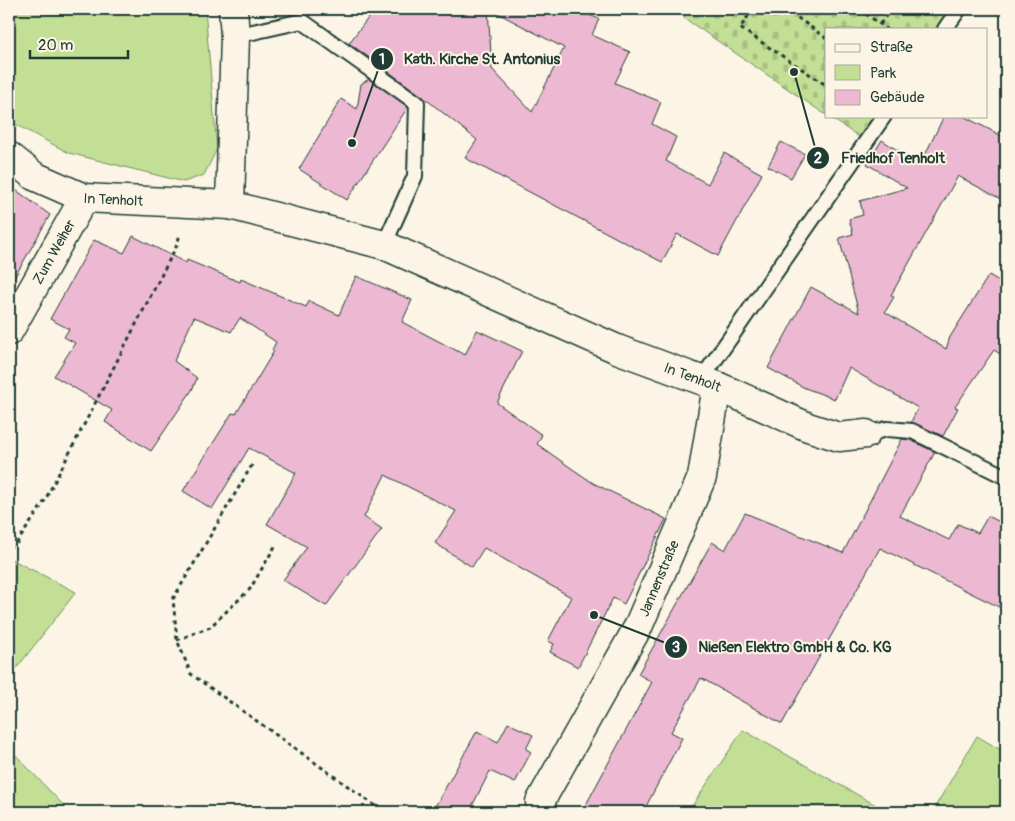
<svg xmlns="http://www.w3.org/2000/svg" width="1015" height="821" font-family="Pangolin,sans-serif">
	<style>
		.green { fill: #c3de95; stroke: #718e64 }
		.cemetery { fill: url(#cemetery-stones); stroke: #718e64 }
		.building { fill: #edb8d2; stroke: #1f3d34 }
		.lines { fill: none; stroke-linecap: round; stroke-linejoin: round }
		.lane-casing { stroke: #1f3d34; stroke-width: 18 }
		.street-casing { stroke: #1f3d34; stroke-width: 31 }
		.path { stroke: #1f3d34; stroke-width: 3; stroke-dasharray: 4 4; stroke-linecap: butt }
		.lane { stroke: #fcf5e5; stroke-width: 14 }
		.street { stroke: #fcf5e5; stroke-width: 28 }
		.labels { text-anchor: middle; dominant-baseline: central; stroke-width: 4; stroke-linejoin: round; paint-order: stroke }
		.street-label { font-size: 14px; fill: #1f3d34; stroke: #fcf5e5 }
		.leader { fill: none; stroke: #1f3d34; stroke-width: 2 }
		.callout-dot { fill: #1f3d34; stroke: #fcf5e5; stroke-width: 2 }
		.mark-label { font-size: 15px; text-anchor: middle; font-weight: bold; fill: #fff }
		.callout-label { font-size: 15px; text-anchor: middle; font-weight: bold; fill: #1f3d34; stroke: #fcf5e5; stroke-width: 4; stroke-linejoin: round; paint-order: stroke }
	</style>
	<defs>
		<pattern id="cemetery-stones" width="16" height="16" patternUnits="userSpaceOnUse" patternTransform="scale(1.25)"><rect width="16" height="16" fill="#c3de95"/><path d="M2 7V4a2 2 0 0 1 4 0v3zM10 15v-3a2 2 0 0 1 4 0v3z" fill="#a7bf81"/></pattern>
	</defs>
	<rect width="100%" height="100%" fill="#fcf5e5"/>
	<filter id="ink" filterUnits="userSpaceOnUse"><feTurbulence type="fractalNoise" baseFrequency=".02" numOctaves="2"/><feDisplacementMap in="SourceGraphic" scale="10" xChannelSelector="R" yChannelSelector="G"/><feConvolveMatrix kernelMatrix="1 2 1 2 8 2 1 2 1" color-interpolation-filters="sRGB"/></filter>
	<g filter="url(#ink)">
		<g class="green">
			<polygon points="9,9 205,9 217,149 204,175 184,182 69,153 9,121"/>
			<polygon points="9,558 76,592 9,678"/>
			<polygon points="743,730 888,812 688,812"/>
			<polygon points="977,736 1006,753 1006,812 932,812"/>
			<polygon points="9,748 66,808 63,812 9,812"/>
		</g>
		<g class="cemetery">
			<polygon points="686,9 949,9 935,29 826,29 826,115 684,18"/>
			<polygon points="828,116 873,116 859,137"/>
		</g>
		<g class="building">
			<polygon points="375,9 488,9 492,69 532,112 564,48 490,9 575,9 599,19 592,35 630,52 615,83 661,102 652,124 676,137 666,161 708,184 724,153 762,174 718,256 677,234 662,262 465,158 477,140 422,96 349,43"/>
			<polygon points="369,79 408,107 347,200 299,169 341,99 357,109 361,84"/>
			<polygon points="944,116 963,116 1006,138 1006,202 958,176 891,295 894,297 885,312 946,349 950,337 989,275 1006,285 1006,358 994,350 955,407 958,408 943,436 911,422 918,408 849,368 835,399 805,388 768,368 811,287 859,313 839,238 853,234 849,219 863,215 860,201 907,188 867,164 882,140 917,163 920,157 923,159"/>
			<polygon points="781,142 805,154 791,178 768,166"/>
			<polygon points="9,185 50,215 9,287"/>
			<polygon points="133,236 186,263 187,260 240,282 241,279 306,307 309,301 339,315 356,276 412,300 402,322 465,355 477,330 522,351 497,403 542,435 537,444 564,463 593,483 666,519 624,604 613,598 578,667 550,652 554,644 548,641 571,597 484,548 472,567 435,543 456,511 385,475 364,517 382,529 326,606 283,580 307,547 267,524 296,473 249,448 212,509 183,491 232,413 236,414 274,351 272,350 276,342 240,318 231,332 194,317 174,361 197,378 192,390 151,451 105,422 112,410 54,376 75,343 64,337 69,329 50,319 94,240 124,253"/>
			<polygon points="902,439 910,440 935,452 900,516 949,540 958,524 978,533 988,516 1006,525 1006,592 999,607 880,548 782,724 701,678 671,732 682,738 643,812 582,812 652,682 638,674 712,542 725,550 745,513 843,553"/>
			<polygon points="508,723 533,735 526,749 531,752 515,783 490,771 469,812 432,812 477,731 498,742"/>
		</g>
		<g class="lines">
			<g class="lane-casing">
				<g id="lane">
					<polyline points="945,29 959,9"/>
					<polyline points="235,36 302,21 417,103 415,176 384,245"/>
					<polyline points="701,380 884,116"/>
					<polyline points="866,434 887,429 912,431 1006,477"/>
				</g>
			</g>
			<g class="street-casing">
				<g id="street">
					<path id="s1" d="M 233,9 L 235,36 L 230,205 L 384,245 L 617,349 L 717,386 L 808,427 L 839,437 L 866,434"/>
					<path id="s2" d="M 9,156 L 34,176 L 84,198 L 230,205"/>
					<path id="s3" d="M 9,331 L 84,198"/>
					<path id="s4" d="M 543,812 L 540,802 L 638,627 L 702,477 L 717,386"/>
				</g>
			</g>
			<g class="path">
				<polyline points="753,9 740,28 826,85"/>
				<polyline points="859,9 887,29"/>
				<polyline points="791,13 826,38"/>
				<polyline points="880,24 891,9"/>
				<polyline points="252,465 173,599 177,640 191,674 384,812"/>
				<polyline points="9,547 16,544 43,504 177,245 180,234"/>
				<polyline points="177,640 210,627 250,589 277,543"/>
			</g>
			<use href="#lane" class="lane"/>
			<use href="#street" class="street"/>
		</g>
	</g>
	<g class="labels">
		<g class="street-label">
			<text stroke="none"><textPath href="#s2" startOffset="116">In Tenholt</textPath></text>
			<text stroke="none"><textPath href="#s3" startOffset="91">Zum Weiher</textPath></text>
			<text stroke="none"><textPath href="#s1" startOffset="691">In Tenholt</textPath></text>
			<text stroke="none"><textPath href="#s4" startOffset="264">Jannenstraße</textPath></text>
		</g>
	</g>
	<path class="leader" d="M352 143L382 59M794 72L818 158M594 615L676 647"/>
	<g class="callout-dot">
		<circle cx="352" cy="143" r="5"/>
		<circle cx="794" cy="72" r="5"/>
		<circle cx="594" cy="615" r="5"/>
		<circle cx="382" cy="59" r="12"/>
		<circle cx="818" cy="158" r="12"/>
		<circle cx="676" cy="647" r="12"/>
	</g>
	<g class="mark-label">
		<text x="382" y="64">1</text>
		<text x="818" y="163">2</text>
		<text x="676" y="652">3</text>
	</g>
	<g class="callout-label">
		<text x="482" y="64">Kath. Kirche St. Antonius</text>
		<text x="893" y="163">Friedhof Tenholt</text>
		<text x="795" y="652">Nießen Elektro GmbH &amp; Co. KG</text>
	</g>
	<rect width="1015" height="821" fill="none" stroke="#fcf5e5" stroke-width="30"/>
	<rect x="15" y="15" width="985" height="791" fill="none" stroke="#1f3d34" stroke-width="2" filter="url(#ink)"/>
	<rect x="825" y="28" width="162" height="90" fill="#fcf5e5" stroke="#a4ab9e"/>
	<rect x="835" y="44" width="25" height="8" fill="#fcf5e5" stroke="#a4ab9e"/>
	<text x="870" y="52" font-size="15" fill="#1f3d34">Straße</text>
	<rect x="835" y="65" width="25" height="15" fill="#c3de95" stroke="#a4ab9e"/>
	<text x="870" y="78" font-size="15" fill="#1f3d34">Park</text>
	<rect x="835" y="90" width="25" height="15" fill="#edb8d2" stroke="#a4ab9e"/>
	<text x="870" y="102" font-size="15" fill="#1f3d34">Gebäude</text>
	<path d="M30 50v8h98v-8" fill="none" stroke="#1f3d34" stroke-width="2.5"/>
	<text x="38" y="50" font-size="15" fill="#1f3d34" stroke="#fcf5e5" stroke-width="4" paint-order="stroke">20 m</text>
</svg>
